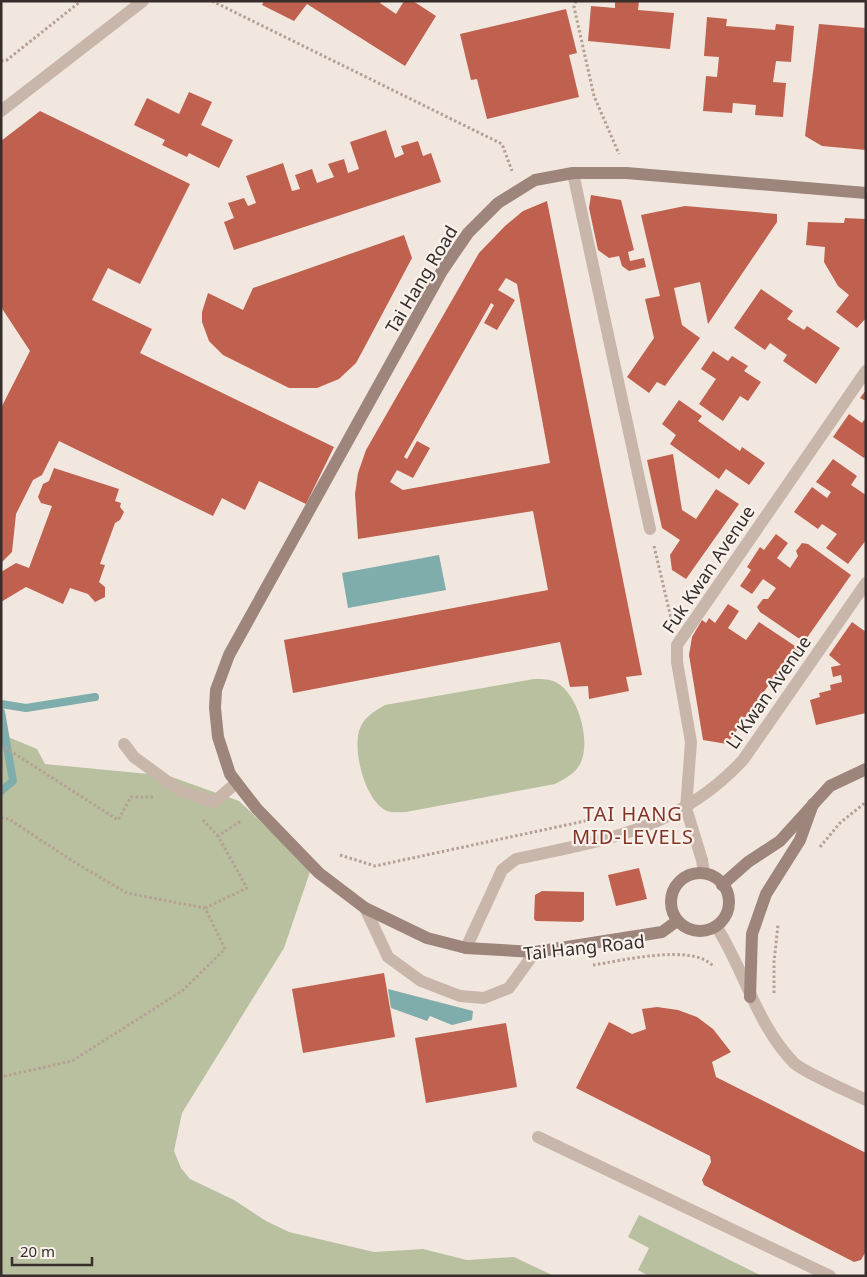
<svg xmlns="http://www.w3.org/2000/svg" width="867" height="1277" font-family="'Noto Sans',sans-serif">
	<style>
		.green { fill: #b8c09f }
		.water { fill: #7fadab }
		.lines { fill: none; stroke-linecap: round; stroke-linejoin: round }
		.stream { stroke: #7fadab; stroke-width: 8 }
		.building { fill: #c0604e; fill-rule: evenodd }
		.path { stroke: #b5a095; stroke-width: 3; stroke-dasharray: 2.5 2.5; stroke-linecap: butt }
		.service { stroke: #c9b6ab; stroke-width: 12 }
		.minor { stroke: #c9b6ab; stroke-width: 12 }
		.tertiary { stroke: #c9b6ab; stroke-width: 12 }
		.secondary { stroke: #9d857c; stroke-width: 12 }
		.labels { text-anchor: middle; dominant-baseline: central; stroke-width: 4.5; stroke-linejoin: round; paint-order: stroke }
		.street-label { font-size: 18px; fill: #372d2a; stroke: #f9f1eb }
		.quarter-label { font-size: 20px; letter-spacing: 1px; fill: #823527; stroke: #f9f1eb }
	</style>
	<rect width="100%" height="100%" fill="#f1e7df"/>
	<g class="green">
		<path d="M 534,679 C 540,679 548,679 553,681 C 578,690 593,744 579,766 C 573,775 564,779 555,784 L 406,812 C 400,812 392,813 387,811 C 365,801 353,752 359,731 C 363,717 374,712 385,705 Z"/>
		<polygon points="1,734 37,749 45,764 169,776 239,801 311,869 284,948 182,1113 174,1151 181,1168 190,1179 234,1200 266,1221 289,1232 374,1252 423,1249 467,1260 514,1257 554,1276 1,1276"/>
		<polygon points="639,1215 762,1276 649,1276 638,1270 649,1248 628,1237"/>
	</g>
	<g class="water">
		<polygon points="439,555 446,590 348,608 342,573"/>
		<polygon points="388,989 473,1011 472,1020 452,1025 430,1016 427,1021 391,1008"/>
	</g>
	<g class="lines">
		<g class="stream">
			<polyline points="1,704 26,708 95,697"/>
			<polyline points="1,712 13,781 1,791"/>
		</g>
	</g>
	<g class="building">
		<polygon points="264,1 381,1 380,3 396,14 404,1 413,1 436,16 405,66 307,4 294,21 262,5"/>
		<polygon points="615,1 639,1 638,10 674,13 670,49 588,41 591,6 615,8"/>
		<polygon points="566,9 577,53 569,55 579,97 487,119 477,79 471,80 460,34"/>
		<polygon points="707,17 727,19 726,26 775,30 776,24 794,26 791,62 776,61 773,82 786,83 783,117 755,115 756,105 733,103 732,113 703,111 706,76 717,77 719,57 704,56"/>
		<polygon points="819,24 866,28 866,150 822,146 805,136"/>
		<polygon points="189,92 212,102 201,125 233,140 219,168 189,153 187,157 162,145 165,140 134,125 147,98 179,114"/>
		<polygon points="40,111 190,184 140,284 108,268 92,300 152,329 140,353 334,447 306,504 259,481 245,510 222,498 213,516 59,441 42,475 33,480 16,514 12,552 1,563 1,408 30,351 1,307 1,141"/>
		<polygon points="386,130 395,158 404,154 401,146 418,141 423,156 431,153 441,182 234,250 224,222 234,218 228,203 244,198 248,206 256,203 246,176 283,163 292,191 300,189 295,175 312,169 317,183 334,177 328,164 344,159 348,173 359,169 350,142"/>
		<polygon points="591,195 621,200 634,250 628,252 630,261 644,258 646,267 629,271 622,266 619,256 609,258 598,250 589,208"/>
		<path d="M 547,201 L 642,675 L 626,677 L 629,691 L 589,699 L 588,686 L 570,687 L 560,642 L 293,693 L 284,640 L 548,590 L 533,511 L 358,539 L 355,494 L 358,473 L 366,450 L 479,253 L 505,226 L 523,211 ZM 506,278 L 517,284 L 550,463 L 403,490 L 390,482 L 397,470 L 413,478 L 430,448 L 417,441 L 407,459 L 404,457 L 491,303 L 494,305 L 484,323 L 497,330 L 515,300 L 498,290 Z"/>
		<polygon points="685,206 777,214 777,222 708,324 700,282 674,288 682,325 700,338 665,386 657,382 649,393 627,377 654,338 645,299 660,296 641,215"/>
		<polygon points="845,218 866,219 866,318 857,328 836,312 849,295 838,286 824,262 825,247 806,245 808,222 844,223"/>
		<polygon points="404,235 412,258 362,352 356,363 339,379 317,388 289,388 223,355 209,341 202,322 202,312 208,293 243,310 253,288"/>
		<polygon points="761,289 793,311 787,319 804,330 807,326 840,348 816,384 783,361 787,355 770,343 765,350 734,328"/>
		<polygon points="713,351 728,361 732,356 748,366 744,371 761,382 748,401 740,396 723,421 699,404 716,379 701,369"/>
		<polygon points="866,390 866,401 860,398"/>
		<polygon points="679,400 702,416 698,421 740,451 742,447 765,463 749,485 726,469 719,479 670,444 676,435 662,424"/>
		<polygon points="849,414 862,423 864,420 866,421 866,455 864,458 833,437"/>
		<polygon points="673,454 682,510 696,519 716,489 739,504 686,579 672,570 670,555 680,540 662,528 647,460"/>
		<polygon points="833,459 857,476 851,485 866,495 866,540 848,564 826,548 837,534 822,524 818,529 794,512 812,487 827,498 831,492 816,482"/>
		<polygon points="54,468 119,489 115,501 121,503 120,507 124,512 120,520 115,523 100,564 105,565 99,582 105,587 105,597 95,602 88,594 70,588 63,604 26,587 1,602 1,572 16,563 29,568 52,506 41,503 38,497 43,484 49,481"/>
		<polygon points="776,534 788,543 777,558 790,568 798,556 796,551 802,543 808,544 851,575 804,642 760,612 757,607 763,599 768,599 776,588 763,579 752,594 740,586 751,570 747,567 760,547 764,550"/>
		<polygon points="728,604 739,611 728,628 746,640 759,622 801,650 781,680 775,676 727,744 703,740 689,655 692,637 702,620 706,623 709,618 715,623"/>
		<polygon points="852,622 866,632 866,713 816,725 810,700 820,697 819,693 831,690 830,685 842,682 841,675 833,677 831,667 841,665 829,655"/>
		<polygon points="639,868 647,899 616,906 608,875"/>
		<polygon points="542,891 584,892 584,920 581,922 536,921 534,919 535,895"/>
		<polygon points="384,973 395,1037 303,1053 292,989"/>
		<polygon points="657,1007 678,1010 697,1017 713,1029 731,1052 712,1062 716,1077 866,1153 866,1251 861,1260 854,1262 704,1185 702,1180 711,1162 710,1156 576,1088 609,1022 632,1034 646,1029 642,1009"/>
		<polygon points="506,1023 517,1087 426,1103 415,1038"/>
	</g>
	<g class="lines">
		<g class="path">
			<polyline points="212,1 502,144 512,171"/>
			<polyline points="576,1 574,7 594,96 619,154"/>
			<polyline points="1,61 7,60 81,1"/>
			<polyline points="654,546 671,618"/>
			<polyline points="1,745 118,820 131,797 155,797"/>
			<polyline points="1,818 9,819 74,862 127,893 205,908 225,949 182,991 72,1061 1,1077"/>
			<polyline points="203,820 218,836"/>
			<polyline points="820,847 840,823 866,802"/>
			<polyline points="340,855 375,866 599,818"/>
			<polyline points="205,908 247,888 218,836 241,821"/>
			<path d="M 593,965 C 621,961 692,943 713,966"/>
			<polyline points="774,993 774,962 778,925"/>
		</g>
		<g class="service">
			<polyline points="573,173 650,529"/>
			<polyline points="124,744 134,757 179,790 214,802 235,784"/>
			<polyline points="365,908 388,957 421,981 460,996 484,998 509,988 535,952"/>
			<polyline points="538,1137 830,1276"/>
		</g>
		<g class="minor">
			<polyline points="1,111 143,1"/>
			<polyline points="704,873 702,860 686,808 691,742 677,662 677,645 866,371"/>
			<path d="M 466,948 L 502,870 L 516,859 C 605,840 678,830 743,760 L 866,583"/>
		</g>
		<path class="tertiary" d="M 716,926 C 745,971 756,1024 794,1063 C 805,1073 850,1092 866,1100"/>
		<g class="secondary">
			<circle cx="700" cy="902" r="29"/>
			<polyline points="722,885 748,862 780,841 830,786 866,769"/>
			<polyline points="677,921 662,932 535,952 466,948 427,938 365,908 319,873 257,809 230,774 218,737 215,708 216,690 229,655 442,271 468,233 498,203 535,180 573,173 626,173 866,193"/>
			<polyline points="750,997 752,934 766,894 800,840 813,804"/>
		</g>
	</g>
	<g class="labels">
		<g class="street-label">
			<text transform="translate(421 279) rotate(-59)">Tai Hang Road</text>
			<text transform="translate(708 569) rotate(-56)">Fuk Kwan Avenue</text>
			<text transform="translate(768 692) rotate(-55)">Li Kwan Avenue</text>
			<text transform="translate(584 947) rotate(-6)">Tai Hang Road</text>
		</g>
		<g class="quarter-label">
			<text x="633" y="813">TAI HANG<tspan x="633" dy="23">MID-LEVELS</tspan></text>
		</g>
	</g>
	<rect width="867" height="1277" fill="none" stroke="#372d2a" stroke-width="5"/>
	<path d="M12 1257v8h80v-8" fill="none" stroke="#372d2a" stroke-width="2.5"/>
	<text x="20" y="1257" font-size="15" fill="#372d2a" stroke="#f9f1eb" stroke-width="4" paint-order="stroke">20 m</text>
</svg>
